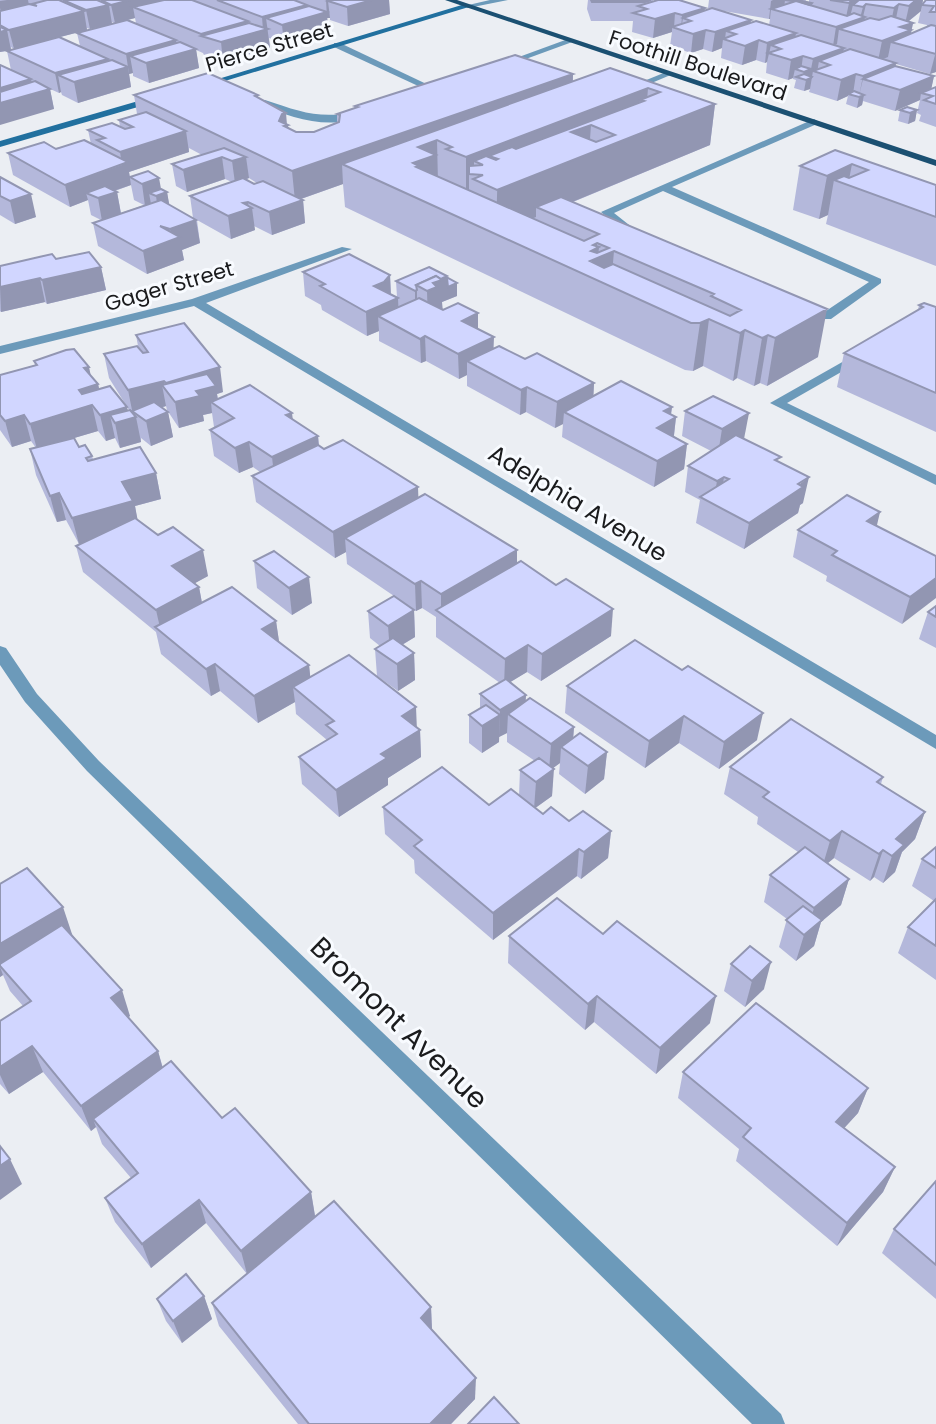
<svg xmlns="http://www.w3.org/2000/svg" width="936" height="1424" font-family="Poppins,sans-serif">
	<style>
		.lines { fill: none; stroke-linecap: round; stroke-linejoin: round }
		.lane { fill: #6c9aba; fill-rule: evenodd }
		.street { fill: #6c9aba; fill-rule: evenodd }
		.secondary { fill: #21709f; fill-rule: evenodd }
		.primary { fill: #1b5072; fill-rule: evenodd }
		.wall { fill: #b4b8db; fill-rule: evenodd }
		.shaded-wall { fill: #9296b2 }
		.building { fill: #d1d6ff; stroke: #9296b2; stroke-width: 2; fill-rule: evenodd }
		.labels { text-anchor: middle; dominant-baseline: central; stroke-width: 6; stroke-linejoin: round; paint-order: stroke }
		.far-street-label { font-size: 21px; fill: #1a1b1d; stroke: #f8fbff }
		.street-label { font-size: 24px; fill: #1a1b1d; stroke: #f8fbff }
		.near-street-label { font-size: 28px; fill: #1a1b1d; stroke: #f8fbff }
	</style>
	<rect width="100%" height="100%" fill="#ebeef3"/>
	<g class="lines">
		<g class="lane">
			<polygon points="490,0 508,0 468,8 464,6"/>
			<polygon points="568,39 575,41 504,67 497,65"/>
			<polygon points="334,43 340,43 437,89 429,91 334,47"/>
			<polygon points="666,72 673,74 630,92 622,90"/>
			<path d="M 265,100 C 301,112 321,120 359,111 L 364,114 C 335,132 290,118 262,105 L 262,101 Z"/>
			<polygon points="814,119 819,122 817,124 672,187 881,279 881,283 831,319 823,319 798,307 804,303 826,311 869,282 663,191 614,213 638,232 638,236 630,236 601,212"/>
			<polygon points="860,352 866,356 864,359 787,403 936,475 936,485 770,403"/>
		</g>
		<g class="street">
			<polygon points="342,247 352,249 206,303 936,735 936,749 194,306 0,354 0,346 192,299"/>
			<polygon points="0,646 6,648 37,694 99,761 781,1414 785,1424 752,1424 87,771 25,702 0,665"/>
		</g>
		<g class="secondary">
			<polygon points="465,4 472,6 202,88 195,86"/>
			<polygon points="159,95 164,98 162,100 0,147 0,141"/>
		</g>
		<polygon class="primary" points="445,0 457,0 936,160 936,166"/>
	</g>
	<g class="wall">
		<path d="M 0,0 L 389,0 L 390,14 L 348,26 L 330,20 L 330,18 L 327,18 L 328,31 L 284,44 L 269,38 L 270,48 L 223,62 L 204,55 L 203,53 L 196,50 L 199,68 L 149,83 L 133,76 L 133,73 L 129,74 L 131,87 L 78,103 L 62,95 L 61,92 L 59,93 L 46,87 L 50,89 L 54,109 L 11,70 L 7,51 L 0,52 ZM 135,18 L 136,23 L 128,20 ZM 112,22 L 114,23 L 77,33 L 80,46 L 11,50 L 11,47 L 14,49 L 87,30 L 87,28 L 90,29 L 112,24 Z"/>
		<path d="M 588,0 L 653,0 L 653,2 L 705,11 L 711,9 L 708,8 L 709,0 L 806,0 L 805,2 L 809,2 L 809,0 L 923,0 L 921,11 L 909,21 L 913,23 L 911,34 L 927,27 L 927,25 L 918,23 L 922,5 L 936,0 L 936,72 L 930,74 L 896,64 L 895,66 L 934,76 L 931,89 L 936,87 L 936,127 L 919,121 L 921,115 L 917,113 L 920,100 L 895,111 L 863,101 L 862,105 L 857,108 L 846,104 L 848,96 L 837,101 L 809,92 L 810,89 L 804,91 L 794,88 L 796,80 L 793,79 L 793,78 L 788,80 L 766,73 L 767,62 L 765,63 L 756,60 L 742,65 L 721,58 L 722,48 L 712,52 L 703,49 L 691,53 L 670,46 L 672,32 L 653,38 L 632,32 L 633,21 L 591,21 L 587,9 ZM 718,10 L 769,19 L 770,19 L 769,25 L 750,23 L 751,20 Z"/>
		<path d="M 610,68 L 715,104 L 710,145 L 573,202 L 818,357 L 767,386 L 760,383 L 754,386 L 737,378 L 733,381 L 703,366 L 693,371 L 685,370 L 345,207 L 343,184 L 301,199 L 303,200 L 305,223 L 272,235 L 254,226 L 255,230 L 231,239 L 197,220 L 200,243 L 182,250 L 184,260 L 147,274 L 98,246 L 93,223 L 101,220 L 91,215 L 88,200 L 70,207 L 13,175 L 8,153 L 91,144 L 88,130 L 120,127 L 119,120 L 137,114 L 134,95 L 258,98 L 287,124 L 289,129 L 296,132 L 314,132 L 337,122 L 337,114 L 355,108 L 355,106 L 573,74 L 573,82 ZM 189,148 L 202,155 L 172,164 L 176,186 L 187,192 L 225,179 L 232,182 L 190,196 L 193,218 L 169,205 L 167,192 L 130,177 L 129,172 L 189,152 ZM 249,178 L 257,183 L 254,184 L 246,180 ZM 131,185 L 134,200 L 144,205 L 121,213 L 117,192 L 115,191 Z"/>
		<polygon points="900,110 917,110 915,121 908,124 898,121"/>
		<polygon points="835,150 936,185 936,266 826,224 828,215 819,219 793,210 800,166"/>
		<polygon points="0,177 36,217 15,224 0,215"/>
		<polygon points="56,259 101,267 106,290 47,304 45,302 1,312 0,311 0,266"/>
		<polygon points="303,272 390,275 391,294 397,297 396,281 447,278 457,296 442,302 442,310 478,313 478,329 494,348 594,383 593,396 672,407 671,415 676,417 674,436 687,444 684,469 654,487 562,437 563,424 555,428 526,412 520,415 467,386 467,375 459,379 426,361 421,363 379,341 379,331 367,336 322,310 321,305 305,296"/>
		<polygon points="919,305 936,307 936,432 837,387 844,353 918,310"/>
		<polygon points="136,335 223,392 217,394 218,399 293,420 318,436 319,445 324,449 418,498 517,563 611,636 541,681 527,672 510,682 525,702 574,727 573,738 607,752 604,779 585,794 559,774 560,763 553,768 552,796 535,808 543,814 611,831 608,858 581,879 577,876 493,940 415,873 414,860 385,834 383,807 489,805 519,796 520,770 535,761 507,742 507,733 499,737 499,742 482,753 469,743 469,715 480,709 480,694 500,683 436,637 436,617 422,608 416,611 347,564 346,552 335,558 256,502 252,476 260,472 253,467 239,473 214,456 210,430 214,427 212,413 203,415 204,421 179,428 167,410 166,406 162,408 168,412 173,437 151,446 141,438 141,442 120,448 115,438 106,441 98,431 74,438 79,447 92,456 93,459 156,473 161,499 135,506 137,519 208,576 195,583 199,587 202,603 276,621 279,642 309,665 310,677 420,730 421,757 388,778 388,785 339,817 302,784 299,757 327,740 296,714 295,702 258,723 220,691 211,696 161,654 156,632 83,572 76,546 83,543 79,544 66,520 57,522 36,475 30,449 36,448 31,441 12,447 0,430 0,375 35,365 34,361 91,376 98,384 99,389 128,410 129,410 109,378 104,354 138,346"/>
		<polygon points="685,411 744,439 780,463 803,503 800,505 798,513 744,549 696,523 700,500 685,492 688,466 711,451 682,436"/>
		<polygon points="877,526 936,556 902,624 826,581 827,576 793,557 798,530"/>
		<polygon points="254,561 312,603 292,615 257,588"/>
		<polygon points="936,606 936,648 919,639 928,612"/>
		<polygon points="414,610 415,637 402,645 414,653 415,680 398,691 377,676 375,649 380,646 370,638 368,611"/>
		<polygon points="635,640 757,740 719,769 679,743 645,768 565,713 567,686"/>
		<polygon points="730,767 883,777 881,784 925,812 915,839 902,852 895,872 883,883 874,877 870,881 834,858 828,863 849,879 841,905 821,922 814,946 796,961 779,947 787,919 764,902 770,875 798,852 757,824 758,817 724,794"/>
		<polygon points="936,847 936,980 898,953 908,927 934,901 912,886 922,859"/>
		<polygon points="0,884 72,934 130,1016 128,1017 158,1051 163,1068 311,1192 315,1216 431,1307 432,1330 475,1399 451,1424 298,1424 219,1326 212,1303 247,1274 206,1223 151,1268 115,1222 105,1198 131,1178 102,1144 96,1127 91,1131 43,1072 9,1094 0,1084 0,1021 23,1006 10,991 3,975 0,977"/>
		<polygon points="509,936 710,1023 656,1074 594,1022 585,1030 508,963"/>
		<polygon points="731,964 764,989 745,1007 724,991"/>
		<polygon points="683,1072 868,1088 858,1113 844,1128 895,1167 883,1192 837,1246 736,1161 739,1149 678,1098"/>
		<polygon points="936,1181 936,1299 882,1253 894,1229"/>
		<polygon points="204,1296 212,1319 182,1343 166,1321 157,1299"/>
	</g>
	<g class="shaded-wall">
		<polygon points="7,0 28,0 31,15 3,20 0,8 0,1"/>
		<polygon points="130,0 180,0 133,7 135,18 115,23 111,5"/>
		<polygon points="326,0 389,0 390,14 348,26 347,7 328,1 330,18 327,18"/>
		<polygon points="773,0 789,0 785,0 784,9 771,9 770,19 769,19 771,1"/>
		<polygon points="852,0 867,0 863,17 865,17 862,35 839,29 837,44 833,46 836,27 860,18 863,7 853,5 850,17 845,22 849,3"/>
		<polygon points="916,0 923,0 921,11 905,24 909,6"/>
		<polygon points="899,4 895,23 890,27 894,8"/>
		<polygon points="109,5 112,24 90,29 86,10"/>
		<polygon points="307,5 308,18 327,12 328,31 284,44 282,25 266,18 270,48 223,62 221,42 201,36 201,34 248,21 249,34 263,30 262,17"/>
		<polygon points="705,8 703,27 691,21 683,18 681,30 682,15"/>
		<polygon points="84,11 87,30 14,49 9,30"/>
		<polygon points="675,13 674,28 672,27 672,32 653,38 655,19"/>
		<polygon points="751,20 748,39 726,31 725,39 723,39 722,48 712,52 715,32"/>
		<polygon points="913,23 908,47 891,42 888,57 878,61 882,41 900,27"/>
		<polygon points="7,30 11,50 0,52 0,32"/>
		<polygon points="706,30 703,49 691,53 693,34"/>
		<polygon points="796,33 793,53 771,45 767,62 765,63 767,43"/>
		<polygon points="176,40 178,54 196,49 199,68 149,83 146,63 130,56 133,73 129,74 126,54"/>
		<polygon points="759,40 756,60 742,65 745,46"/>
		<polygon points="844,48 840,68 819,61 817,73 813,71 810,89 804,91 806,80 803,80 804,72 811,69 813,59"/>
		<polygon points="936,54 936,72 930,74 935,55"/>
		<polygon points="803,56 801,71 795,69 793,78 788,80 791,60"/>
		<polygon points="108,59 111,72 128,67 131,87 78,103 74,82 58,75 61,92 59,93 55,73"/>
		<polygon points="896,63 892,83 863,79 859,96 863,76"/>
		<polygon points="573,74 572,102 437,140 438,183 342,164 343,184 295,201 292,171"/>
		<polygon points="856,74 853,94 848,94 848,96 837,101 841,80"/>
		<polygon points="934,76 930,95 921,93 920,100 895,111 900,90"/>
		<polygon points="31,79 34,93 50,89 54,109 0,125 0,88"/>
		<polygon points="648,88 645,128 644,101 640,100 637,131 615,135 591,125 589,154 715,104 710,145 548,212 536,207 536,217 496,234 498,159 489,156 489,186 483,165 474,161 474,174 469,166 469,198 466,199 466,157"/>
		<polygon points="864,95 862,105 857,108 859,97"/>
		<polygon points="917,110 915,121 908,124 910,113"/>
		<polygon points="286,113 287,125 288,125 291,154 279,121 282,114"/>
		<polygon points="186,131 189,152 129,172 131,185 96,197 86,193 88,200 70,207 65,185 122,165 120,152"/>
		<polygon points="222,157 225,179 187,192 183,170"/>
		<polygon points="246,157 249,178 235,183 232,161"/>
		<polygon points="852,164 848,185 834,180 828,215 819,219 827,176"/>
		<polygon points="159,178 162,194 167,192 171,214 159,218 156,196 149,193 151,204 145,206 142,184"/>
		<polygon points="117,192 121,214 102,221 98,198"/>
		<polygon points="31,194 36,217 15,224 10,201"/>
		<polygon points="303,200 305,223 272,235 269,212"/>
		<polygon points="248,202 249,209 252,208 255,230 231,239 228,216 243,203"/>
		<polygon points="196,220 200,243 182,250 184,260 147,274 143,251 172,240 170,229"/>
		<polygon points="597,243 597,248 599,247 598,258 614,251 611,286 589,276 591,251 593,245"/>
		<polygon points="101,267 106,290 47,304 42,280"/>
		<polygon points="390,275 391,299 398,298 399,322 378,316 379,331 367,336 366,312 374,286"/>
		<polygon points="447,276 448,287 457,283 457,296 442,302 443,312 428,324 427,291 421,288"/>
		<polygon points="40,278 45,302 1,312 0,287"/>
		<polygon points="417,290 417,314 415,315 415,291"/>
		<polygon points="827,309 818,357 767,386 775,338"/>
		<polygon points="478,313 478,337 462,321"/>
		<polygon points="709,319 703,366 693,371 700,323"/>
		<polygon points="745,330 737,378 733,381 740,333"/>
		<polygon points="768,335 760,383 754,386 762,338"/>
		<polygon points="425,336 426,361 421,363 420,339"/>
		<polygon points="494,337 493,362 467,361 467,375 459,379 458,354"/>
		<polygon points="89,367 93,386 98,384 104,409 92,405 98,431 37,449 30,424 79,390 84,368"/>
		<polygon points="220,367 223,392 217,394 219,408 211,402 212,413 203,415 204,421 179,428 175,402 167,392 166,383"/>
		<polygon points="164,381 166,390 162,385 166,406 137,414 132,411 133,415 128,390"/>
		<polygon points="594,383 593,408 564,412 563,424 555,428 557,402"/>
		<polygon points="527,387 526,412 520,415 521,390"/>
		<polygon points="127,407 130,419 136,417 141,442 120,448 115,423 110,415 115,438 106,441 100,415"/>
		<polygon points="672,407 670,420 676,417 673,443 657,428 664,411"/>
		<polygon points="168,412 173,437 151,446 146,421"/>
		<polygon points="292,413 295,438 286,415"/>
		<polygon points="749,413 744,439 718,454 722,429"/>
		<polygon points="24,415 31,441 12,447 5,421"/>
		<polygon points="318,436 320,462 275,483 272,457"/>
		<polygon points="249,442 253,467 239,473 235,448"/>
		<polygon points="687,444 684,469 654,487 657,461"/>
		<polygon points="156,473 161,499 135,506 139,527 79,544 72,518 122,482"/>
		<polygon points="724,477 720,503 713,504 717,481"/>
		<polygon points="809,477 803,503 800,505 798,513 744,549 749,523"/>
		<polygon points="418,487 419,514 345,538 346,552 335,558 333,532"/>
		<polygon points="59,493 66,520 57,522 50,496"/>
		<polygon points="880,512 874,538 867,521"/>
		<polygon points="203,550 208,576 177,593 172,566"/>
		<polygon points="517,550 517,577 441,613 441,594"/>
		<polygon points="309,577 312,603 292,615 289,588"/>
		<polygon points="936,578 936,598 902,624 910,597"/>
		<polygon points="421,581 422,608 416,611 415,584"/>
		<polygon points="199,587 204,614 161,632 156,610"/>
		<polygon points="613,609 611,636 541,681 542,654"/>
		<polygon points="414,610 415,637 390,652 388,626"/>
		<polygon points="276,621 280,648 262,629"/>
		<polygon points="528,645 527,672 504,686 505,659"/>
		<polygon points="414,653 415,680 398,691 397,664"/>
		<polygon points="215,664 220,691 211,696 206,669"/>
		<polygon points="309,665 312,692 293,687 295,702 258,723 254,696"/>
		<polygon points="526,695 525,722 508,714 507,733 499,737 500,710"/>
		<polygon points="416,707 417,731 420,730 421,757 388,778 388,785 339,817 336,790 381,754 402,716"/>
		<polygon points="763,713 757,740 719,769 724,742"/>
		<polygon points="500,715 499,742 482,753 482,726"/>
		<polygon points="684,716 679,743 645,768 649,741"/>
		<polygon points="574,727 572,754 561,747 560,763 549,771 551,744"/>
		<polygon points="607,752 604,779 585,794 588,766"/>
		<polygon points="554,769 552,796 534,809 536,782"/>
		<polygon points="925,812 915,839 902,852 895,872 883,883 892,856 896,839"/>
		<polygon points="611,831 608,858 581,879 584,852"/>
		<polygon points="842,831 834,858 822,868 830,841"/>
		<polygon points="579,849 577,876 493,940 493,913"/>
		<polygon points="883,850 874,877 870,881 879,854"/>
		<polygon points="849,879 841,905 821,922 814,946 796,961 804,935 807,932 814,908"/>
		<polygon points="63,907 72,934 7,973 0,966 0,944"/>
		<polygon points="771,962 764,989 745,1007 752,981"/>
		<polygon points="0,967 3,975 0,977"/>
		<polygon points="122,990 130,1016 120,1024 111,998"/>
		<polygon points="597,996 594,1022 585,1030 588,1004"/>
		<polygon points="716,996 710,1023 656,1074 660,1048"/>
		<polygon points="32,1046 43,1072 9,1094 0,1075 0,1067"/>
		<polygon points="158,1051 165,1077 93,1119 96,1127 91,1131 81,1106"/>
		<polygon points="868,1088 858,1113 827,1147 836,1122"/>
		<polygon points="10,1159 22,1184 0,1200 0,1166"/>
		<polygon points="895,1167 883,1192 837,1246 847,1223"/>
		<polygon points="311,1192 315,1216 247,1274 241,1251"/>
		<polygon points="199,1200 206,1223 151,1268 142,1244"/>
		<polygon points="204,1296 212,1319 182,1343 173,1321"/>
		<polygon points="431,1307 432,1330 422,1341 421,1318"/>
		<polygon points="476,1378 475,1399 451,1424 430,1424"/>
	</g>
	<g class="building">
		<polygon points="47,0 59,0 84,11 9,30 0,25 0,11 29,4 37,6 32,4"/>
		<polygon points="63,0 97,0 109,5 86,10"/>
		<polygon points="101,0 130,0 111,5"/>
		<polygon points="164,0 192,0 248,21 201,34 133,7"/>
		<polygon points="217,0 294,0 307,5 262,17"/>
		<polygon points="332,0 372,0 347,7 328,1"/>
		<polygon points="591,0 651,0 645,2 592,2"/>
		<polygon points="658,0 679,0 705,8 682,15 675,13 655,19 633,13 647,9 638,6"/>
		<polygon points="785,0 801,0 799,2"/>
		<polygon points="830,0 852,0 849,3"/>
		<polygon points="859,0 916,0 909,6 899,4 894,8 866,4 863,7 853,5"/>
		<polygon points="926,0 936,0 936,12 930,12 934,6 922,5"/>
		<polygon points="796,1 847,16 854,13 865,17 836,27 771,9"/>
		<polygon points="802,1 812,3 810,5 801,2"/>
		<polygon points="309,6 327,12 282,25 266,18"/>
		<polygon points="712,8 751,20 715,32 706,30 693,34 672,27 691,21 683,18"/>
		<polygon points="891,16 913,23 900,27 911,30 882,41 839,29 870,18 879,20"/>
		<polygon points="127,20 176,40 126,54 77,33"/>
		<polygon points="756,21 796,33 767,43 759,40 745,46 723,39 736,34 726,31"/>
		<polygon points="249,23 268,29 221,42 201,36"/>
		<polygon points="931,25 936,26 936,54 891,42"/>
		<polygon points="0,27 7,30 0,32"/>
		<polygon points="801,35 844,48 813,59 803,56 791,60 768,53 781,49 771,45"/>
		<polygon points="59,37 108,59 55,73 7,51"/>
		<polygon points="180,42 196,49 146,63 130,56"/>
		<polygon points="850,49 896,63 863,76 856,74 841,80 813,71 830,65 819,61"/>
		<polygon points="515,55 573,74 292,171 134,95 208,73 258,95 255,96 286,113 282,114 279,121 288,125 284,126 296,132 314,132 339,122 340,115 337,114 358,107 355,106"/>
		<polygon points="112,60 128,67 74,82 58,75"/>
		<polygon points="0,65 31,79 0,88"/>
		<polygon points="801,66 811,69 804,72 795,69"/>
		<polygon points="895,66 934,76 900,90 863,79"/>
		<path d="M 610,68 L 715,104 L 497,190 L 473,179 L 483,175 L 469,174 L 469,166 L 483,165 L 474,161 L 486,156 L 496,160 L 498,159 L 489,156 L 512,147 L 516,149 L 644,101 L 640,100 L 660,92 L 648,88 L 466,157 L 446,149 L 452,147 L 437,140 L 418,147 L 436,155 L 413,163 L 419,166 L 416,167 L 584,241 L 599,234 L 536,207 L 561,197 L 827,309 L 775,338 L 768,335 L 762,338 L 745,330 L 740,333 L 709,319 L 700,323 L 691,323 L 342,164 ZM 591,125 L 615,135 L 596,142 L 571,132 ZM 597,243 L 609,248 L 597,253 L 591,251 L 599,247 L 593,245 ZM 614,251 L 714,294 L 711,296 L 741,310 L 730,316 L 613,264 L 604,268 L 590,261 Z"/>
		<polygon points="804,74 812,77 811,78 806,80 796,77"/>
		<polygon points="35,81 50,89 0,103 0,92"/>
		<polygon points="936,87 936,104 924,100 933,96 921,93"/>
		<polygon points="854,91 864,95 859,97 848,94"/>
		<polygon points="907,107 917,110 910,113 900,110"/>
		<polygon points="146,112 186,131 120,152 97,140 105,138 88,130 112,123 125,129 133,127 119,120"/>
		<polygon points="84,140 128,162 65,185 8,153 44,142 56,149"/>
		<polygon points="224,148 246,157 232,161 222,157 183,170 172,164"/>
		<polygon points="835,150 936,185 936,217 834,180 844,176 849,178 868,170 852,164 827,176 800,166"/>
		<polygon points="148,171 159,178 142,184 130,177"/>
		<polygon points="0,177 31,194 10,201 0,196"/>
		<polygon points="243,178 254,184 263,181 303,200 269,212 248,202 243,203 252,208 228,216 190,196"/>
		<polygon points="105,186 117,192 98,198 86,193"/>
		<polygon points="161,189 167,192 156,196 149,193"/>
		<polygon points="161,200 196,220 170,229 160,226 180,237 143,251 93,223"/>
		<polygon points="89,252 101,267 42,280 40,278 0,287 0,266 52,254 56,259"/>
		<polygon points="349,254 390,275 384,282 374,286 398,298 366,312 320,286 325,284 303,272"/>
		<polygon points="429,267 447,276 441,279 436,276 416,285 417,290 415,291 396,281"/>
		<polygon points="436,276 442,280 433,283 437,287 427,291 416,285"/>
		<polygon points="447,278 448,278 457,283 448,287"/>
		<polygon points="419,298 443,310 458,303 478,313 462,321 494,337 458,354 425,336 420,339 378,316"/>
		<polygon points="924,303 936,307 936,393 844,353 923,307 919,305"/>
		<polygon points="184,323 220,367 166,383 164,381 128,390 104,354 137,346 143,353 148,352 136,335"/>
		<polygon points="499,346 525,359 537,353 594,383 557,402 527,387 521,390 467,361"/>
		<polygon points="74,349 89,367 84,368 98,384 79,390 82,394 110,386 127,407 100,415 92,405 30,424 24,415 5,421 0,415 0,375 37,365 34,361 66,350"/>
		<polygon points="207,374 216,386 196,391 200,396 175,402 162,385"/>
		<polygon points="621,381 672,407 664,411 676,417 657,428 687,444 657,461 564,412"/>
		<polygon points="250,385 292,413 286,415 318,436 272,457 249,442 235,448 210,430 234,418 211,402"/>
		<polygon points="713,396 749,413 722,429 685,411"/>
		<polygon points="154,402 168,412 146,421 132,411"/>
		<polygon points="130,410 136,417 115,423 110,415"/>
		<polygon points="736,435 781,457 775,460 809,477 798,484 803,487 749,523 700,497 729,479 724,477 717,481 688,466"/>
		<polygon points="74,438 79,447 85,445 92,456 86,458 88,461 140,447 156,473 122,482 133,501 72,518 59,493 50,496 30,449"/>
		<polygon points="343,440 418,487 333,532 252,476 318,445 324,449"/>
		<polygon points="425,494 517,550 441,594 421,581 415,584 345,538"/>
		<polygon points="847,495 880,512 867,521 936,556 936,578 910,597 832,555 837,551 798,530"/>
		<polygon points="135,518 158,535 173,527 203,550 172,566 199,587 156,610 76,546"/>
		<polygon points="274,551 309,577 289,588 254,561"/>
		<polygon points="521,561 556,585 566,579 613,609 542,654 528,645 505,659 436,610"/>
		<polygon points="232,587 276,621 262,629 309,665 254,696 215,664 206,669 155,627"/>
		<polygon points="394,596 414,610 388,626 368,611"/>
		<polygon points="936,606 936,617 928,612"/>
		<polygon points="393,638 414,653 397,664 375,649"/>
		<polygon points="635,640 682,670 688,666 763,713 724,742 684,716 649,741 567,686"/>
		<polygon points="349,655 416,707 402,716 420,730 381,754 387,758 336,790 299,757 337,734 326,725 334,721 293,687"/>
		<polygon points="506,679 526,695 500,710 480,694"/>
		<polygon points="530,698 574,727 551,744 508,714"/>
		<polygon points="486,705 500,715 482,726 469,715"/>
		<polygon points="791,719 883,777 877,782 925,812 896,839 904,845 892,856 883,850 879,854 842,831 830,841 763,797 769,792 730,767"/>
		<polygon points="580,733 607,752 588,766 561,747"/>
		<polygon points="539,758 554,769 536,782 520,770"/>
		<polygon points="442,767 489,805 511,789 543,814 551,807 569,821 583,811 611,831 584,852 579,849 493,913 414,846 422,840 383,807"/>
		<polygon points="805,847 849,879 814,908 770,875"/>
		<polygon points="936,847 936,868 922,859"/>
		<polygon points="27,868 63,907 0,944 0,884"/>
		<polygon points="557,898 603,934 617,921 716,996 660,1048 597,996 588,1004 509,936"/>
		<polygon points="936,899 936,946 908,927"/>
		<polygon points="803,906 822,920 804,935 786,920"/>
		<polygon points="62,925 122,990 111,998 158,1051 81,1106 32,1046 0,1067 0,1021 31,1001 0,966 0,964"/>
		<polygon points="750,946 771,962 752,981 731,964"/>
		<polygon points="756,1003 868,1088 836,1122 895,1167 847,1223 743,1137 751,1128 683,1072"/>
		<polygon points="171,1061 222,1118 235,1108 311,1192 241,1251 199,1200 142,1244 105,1198 138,1173 93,1119"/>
		<polygon points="0,1146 10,1159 0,1166"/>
		<polygon points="936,1181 936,1265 894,1229"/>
		<polygon points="334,1201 431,1307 421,1318 476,1378 430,1424 309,1424 212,1303"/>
		<polygon points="186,1274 204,1296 173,1321 157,1299"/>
		<polygon points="494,1397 519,1424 468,1424"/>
	</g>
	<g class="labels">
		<g class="far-street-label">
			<text transform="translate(269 47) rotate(-16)">Pierce Street</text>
			<text transform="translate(698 65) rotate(18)">Foothill Boulevard</text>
			<text transform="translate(169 286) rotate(-16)">Gager Street</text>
		</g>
		<g class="street-label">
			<text transform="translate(578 503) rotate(31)">Adelphia Avenue</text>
		</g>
		<g class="near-street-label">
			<text transform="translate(399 1023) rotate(44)">Bromont Avenue</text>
		</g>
	</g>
</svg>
